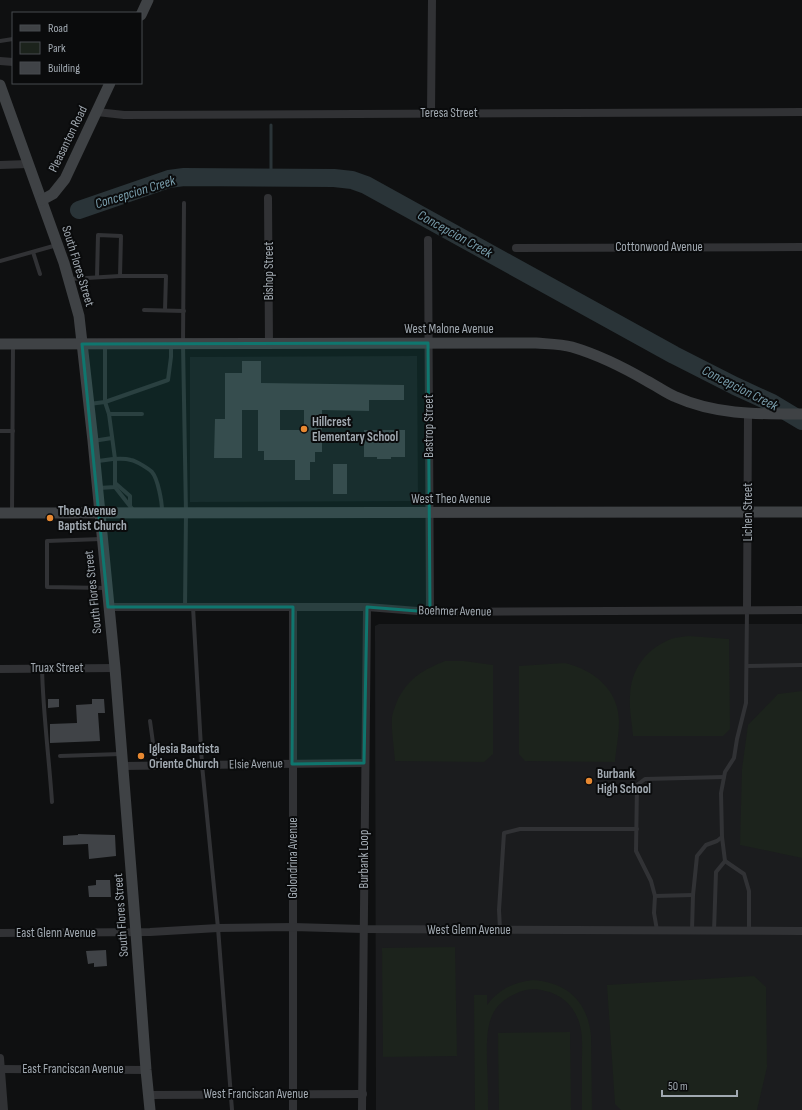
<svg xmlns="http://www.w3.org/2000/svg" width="802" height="1110" font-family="'Sofia Sans Condensed',sans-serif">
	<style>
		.built { fill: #1b1c1e }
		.green { fill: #1c231c }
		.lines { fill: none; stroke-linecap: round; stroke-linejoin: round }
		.stream { stroke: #2a3438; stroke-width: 3 }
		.river { stroke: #2a3438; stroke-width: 18 }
		.building { fill: #404347; fill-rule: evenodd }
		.lane { stroke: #313235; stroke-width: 4 }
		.street { stroke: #313235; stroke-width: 8 }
		.secondary { stroke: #3f4245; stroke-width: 11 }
		.marked { fill: #0f766e; fill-opacity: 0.2; stroke: #0f766e; stroke-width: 3; stroke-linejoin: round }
		.poi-dot { fill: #e78831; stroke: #0a0b0c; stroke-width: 1.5 }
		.labels { text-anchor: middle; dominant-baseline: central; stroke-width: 4; stroke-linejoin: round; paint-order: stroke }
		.street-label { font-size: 13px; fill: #a1a9b1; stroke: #0a0b0c }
		.poi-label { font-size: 13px; font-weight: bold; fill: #a1a9b1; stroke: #0a0b0c; text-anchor: start }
		.water-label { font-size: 14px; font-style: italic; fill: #799dab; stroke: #0a0b0c }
	</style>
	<rect width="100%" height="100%" fill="#0f1011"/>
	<g class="built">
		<polygon points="417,356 418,501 190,502 190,357"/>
		<polygon points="379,624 802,624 802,1110 376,1110 375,626"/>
	</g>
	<g class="green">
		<path d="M 689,636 L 729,639 L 730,729 L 723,736 L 633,736 C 632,723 629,709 630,696 C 631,669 646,649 671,639 C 676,637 683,637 689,636 Z"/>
		<path d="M 445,661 L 464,661 L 493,665 L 493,754 L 484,762 L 395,761 C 394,746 391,731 392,717 C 393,711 396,704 398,699 C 410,677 423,670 445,661 Z"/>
		<path d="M 565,663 C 594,670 619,690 619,722 C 619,735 616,749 615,762 L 525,761 L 519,754 L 519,666 Z"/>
		<polygon points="802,691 802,858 740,845 742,769 748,725 778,694"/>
		<polygon points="455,947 457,1056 383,1057 382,948"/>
		<polygon points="754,976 766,987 767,1067 757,1110 621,1110 615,1104 607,985"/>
		<path d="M 533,980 C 567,982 588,1002 591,1036 L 592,1110 L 582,1110 C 582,1093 582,1076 582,1058 C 582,1046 583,1033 579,1022 C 574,1006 561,994 545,991 C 535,988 524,989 515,994 C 484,1007 487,1036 487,1064 C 488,1080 488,1095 488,1110 L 475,1110 L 474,995 L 487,995 L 487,1005 C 499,989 514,982 533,980 Z"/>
		<polygon points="570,1032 571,1110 499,1110 498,1033"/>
	</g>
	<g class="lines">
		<polyline class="stream" points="271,125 271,178"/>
		<polyline class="river" points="79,210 169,179 184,177 334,178 352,180 366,185 674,355 735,386 772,403 802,421"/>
	</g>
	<g class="building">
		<path d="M 242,361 L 261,361 L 261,383 L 404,385 L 404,400 L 369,400 L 369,411 L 322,410 L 322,452 L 315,452 L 315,462 L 310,462 L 310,480 L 295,480 L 295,460 L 264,460 L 264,451 L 258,451 L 258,410 L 242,410 L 242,458 L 214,458 L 215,419 L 225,419 L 225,373 L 242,373 ZM 280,410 L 304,410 L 304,430 L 280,430 Z"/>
		<polygon points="364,430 405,430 405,457 391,457 391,459 377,459 377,457 364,457"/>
		<rect x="333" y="464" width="14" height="30"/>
		<polygon points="48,699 59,699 59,707 48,708"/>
		<polygon points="92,699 104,699 105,713 98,713 100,741 50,743 50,724 77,723 76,705 92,704"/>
		<polygon points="78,834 115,835 116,856 89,859 88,844 63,845 63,836 78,835"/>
		<polygon points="96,880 110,880 111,897 89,897 88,886 96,885"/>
		<polygon points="106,950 107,966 94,967 94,963 88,964 86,951"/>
	</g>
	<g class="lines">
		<g class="lane">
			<polyline points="0,41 13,39"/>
			<polyline points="184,203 183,344 186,513 185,607"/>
			<polyline points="33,252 40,274"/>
			<polyline points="0,261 57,245"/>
			<polyline points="97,277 98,235 121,236 120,276"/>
			<polyline points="70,279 120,276 166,276 165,310"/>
			<polyline points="144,310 184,311"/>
			<polyline points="105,344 105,402 109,414 142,414"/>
			<polyline points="89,404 105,402 168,380 171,357 171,344"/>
			<polyline points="0,431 13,431"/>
			<polyline points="93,441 112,438"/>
			<path d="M 97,461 C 107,460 120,457 131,460 C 136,461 148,468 152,472 C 158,479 162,502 162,511"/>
			<polyline points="115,483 130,496 130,506"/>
			<polyline points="115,487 133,510"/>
			<polyline points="99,488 115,487 115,459 109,414"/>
			<polyline points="12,513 13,346"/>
			<polyline points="101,539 47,541 47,587 106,588"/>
			<polyline points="193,607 202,765 218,928 232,1110"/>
			<polyline points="747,666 802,665"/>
			<path d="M 42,668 C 43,713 49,757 52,802"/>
			<polyline points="150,721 156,765"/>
			<polyline points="60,756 121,754"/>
			<polyline points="725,861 744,874 749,891 749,931"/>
			<polyline points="655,896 651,881 636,851 637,785 645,779 724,777"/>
			<polyline points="500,929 499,910 504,833 520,829 637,829"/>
			<polyline points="657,930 654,913 655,896 693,895"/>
			<polyline points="692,930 693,895 697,856 706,845 717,841 722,837 721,793 725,772 734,758 737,739 746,703 747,610"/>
			<polyline points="714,931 716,872 725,861 722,837"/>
		</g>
		<g class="street">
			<polyline points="0,61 13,62"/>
			<polyline points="97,112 124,115 802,112"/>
			<polyline points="431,113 432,0"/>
			<polyline points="0,165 28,164"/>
			<polyline points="268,198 269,344"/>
			<polyline points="428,240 430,612"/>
			<polyline points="516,248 802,247"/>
			<polyline points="108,607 367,607 430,612 802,610"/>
			<polyline points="293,607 293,1110"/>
			<polyline points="747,610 748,414"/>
			<polyline points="0,669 115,668"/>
			<polyline points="123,766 364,763"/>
			<polyline points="0,933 150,932 218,928 293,927 363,929 802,931"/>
			<polyline points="0,1058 4,1110"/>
			<polyline points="0,1069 146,1070"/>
			<polyline points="149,1095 363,1094"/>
			<polyline points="362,1110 367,607"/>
		</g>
		<g class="secondary">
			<polyline points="141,15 148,0"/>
			<polyline points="0,85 64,263 79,316 93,441 115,668 136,933 146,1070 150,1110"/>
			<polyline points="42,200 53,194 65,179 110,83"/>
			<path d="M 0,344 L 536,343 C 548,344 561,344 572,347 C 599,355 623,367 647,381 C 657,386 666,393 676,397 C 716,415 759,414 802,414"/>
			<polyline points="0,513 802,512"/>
		</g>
	</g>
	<path class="marked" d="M 428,343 L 430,612 L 367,607 L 364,763 L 292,764 L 293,607 L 108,607 L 82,344 Z"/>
	<g class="poi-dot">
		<circle cx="304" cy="429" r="4"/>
		<circle cx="50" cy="518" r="4"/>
		<circle cx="141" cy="756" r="4"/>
		<circle cx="589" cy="781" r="4"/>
	</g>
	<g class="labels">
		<g class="street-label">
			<text x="449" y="113">Teresa Street</text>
			<text transform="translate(68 139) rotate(-64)">Pleasanton Road</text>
			<text x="659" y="247">Cottonwood Avenue</text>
			<text transform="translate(78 266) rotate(73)">South Flores Street</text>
			<text transform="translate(269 271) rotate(-90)">Bishop Street</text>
			<text x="449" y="329">West Malone Avenue</text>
			<text transform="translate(429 426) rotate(-90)">Bastrop Street</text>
			<text x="451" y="499">West Theo Avenue</text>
			<text transform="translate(748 512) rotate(-90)">Lichen Street</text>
			<text transform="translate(93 592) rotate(-96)">South Flores Street</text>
			<text transform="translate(455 611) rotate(1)">Boehmer Avenue</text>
			<text x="57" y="668">Truax Street</text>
			<text transform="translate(256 764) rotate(-1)">Elsie Avenue</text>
			<text transform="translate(293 858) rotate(-90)">Golondrina Avenue</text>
			<text transform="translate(364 859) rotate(-90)">Burbank Loop</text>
			<text transform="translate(121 915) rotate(-94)">South Flores Street</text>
			<text x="469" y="930">West Glenn Avenue</text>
			<text x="56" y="933">East Glenn Avenue</text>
			<text x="73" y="1069">East Franciscan Avenue</text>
			<text x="256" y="1094">West Franciscan Avenue</text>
		</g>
		<g class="poi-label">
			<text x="312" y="422">Hillcrest<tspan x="312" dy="15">Elementary School</tspan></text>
			<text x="58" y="511">Theo Avenue<tspan x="58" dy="15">Baptist Church</tspan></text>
			<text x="149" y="749">Iglesia Bautista<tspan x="149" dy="15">Oriente Church</tspan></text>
			<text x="597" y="774">Burbank<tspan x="597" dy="15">High School</tspan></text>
		</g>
		<g class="water-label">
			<text transform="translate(135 192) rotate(-17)">Concepcion Creek</text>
			<text transform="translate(455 234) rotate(29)">Concepcion Creek</text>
			<text transform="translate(740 388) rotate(27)">Concepcion Creek</text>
		</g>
	</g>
	<rect x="12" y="12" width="130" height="72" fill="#0a0b0c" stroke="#464a4e"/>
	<rect x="20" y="25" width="20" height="6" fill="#3f4245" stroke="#464a4e"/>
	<text x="48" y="32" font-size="12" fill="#a1a9b1">Road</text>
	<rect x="20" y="42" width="20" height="12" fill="#1c231c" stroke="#464a4e"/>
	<text x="48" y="52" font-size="12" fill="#a1a9b1">Park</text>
	<rect x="20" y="62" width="20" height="12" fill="#404347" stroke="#464a4e"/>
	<text x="48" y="72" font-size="12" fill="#a1a9b1">Building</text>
	<path d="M662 1090v6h75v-6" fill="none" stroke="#a1a9b1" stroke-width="2"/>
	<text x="668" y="1090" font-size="12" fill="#a1a9b1" stroke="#0a0b0c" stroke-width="3" paint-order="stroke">50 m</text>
</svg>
